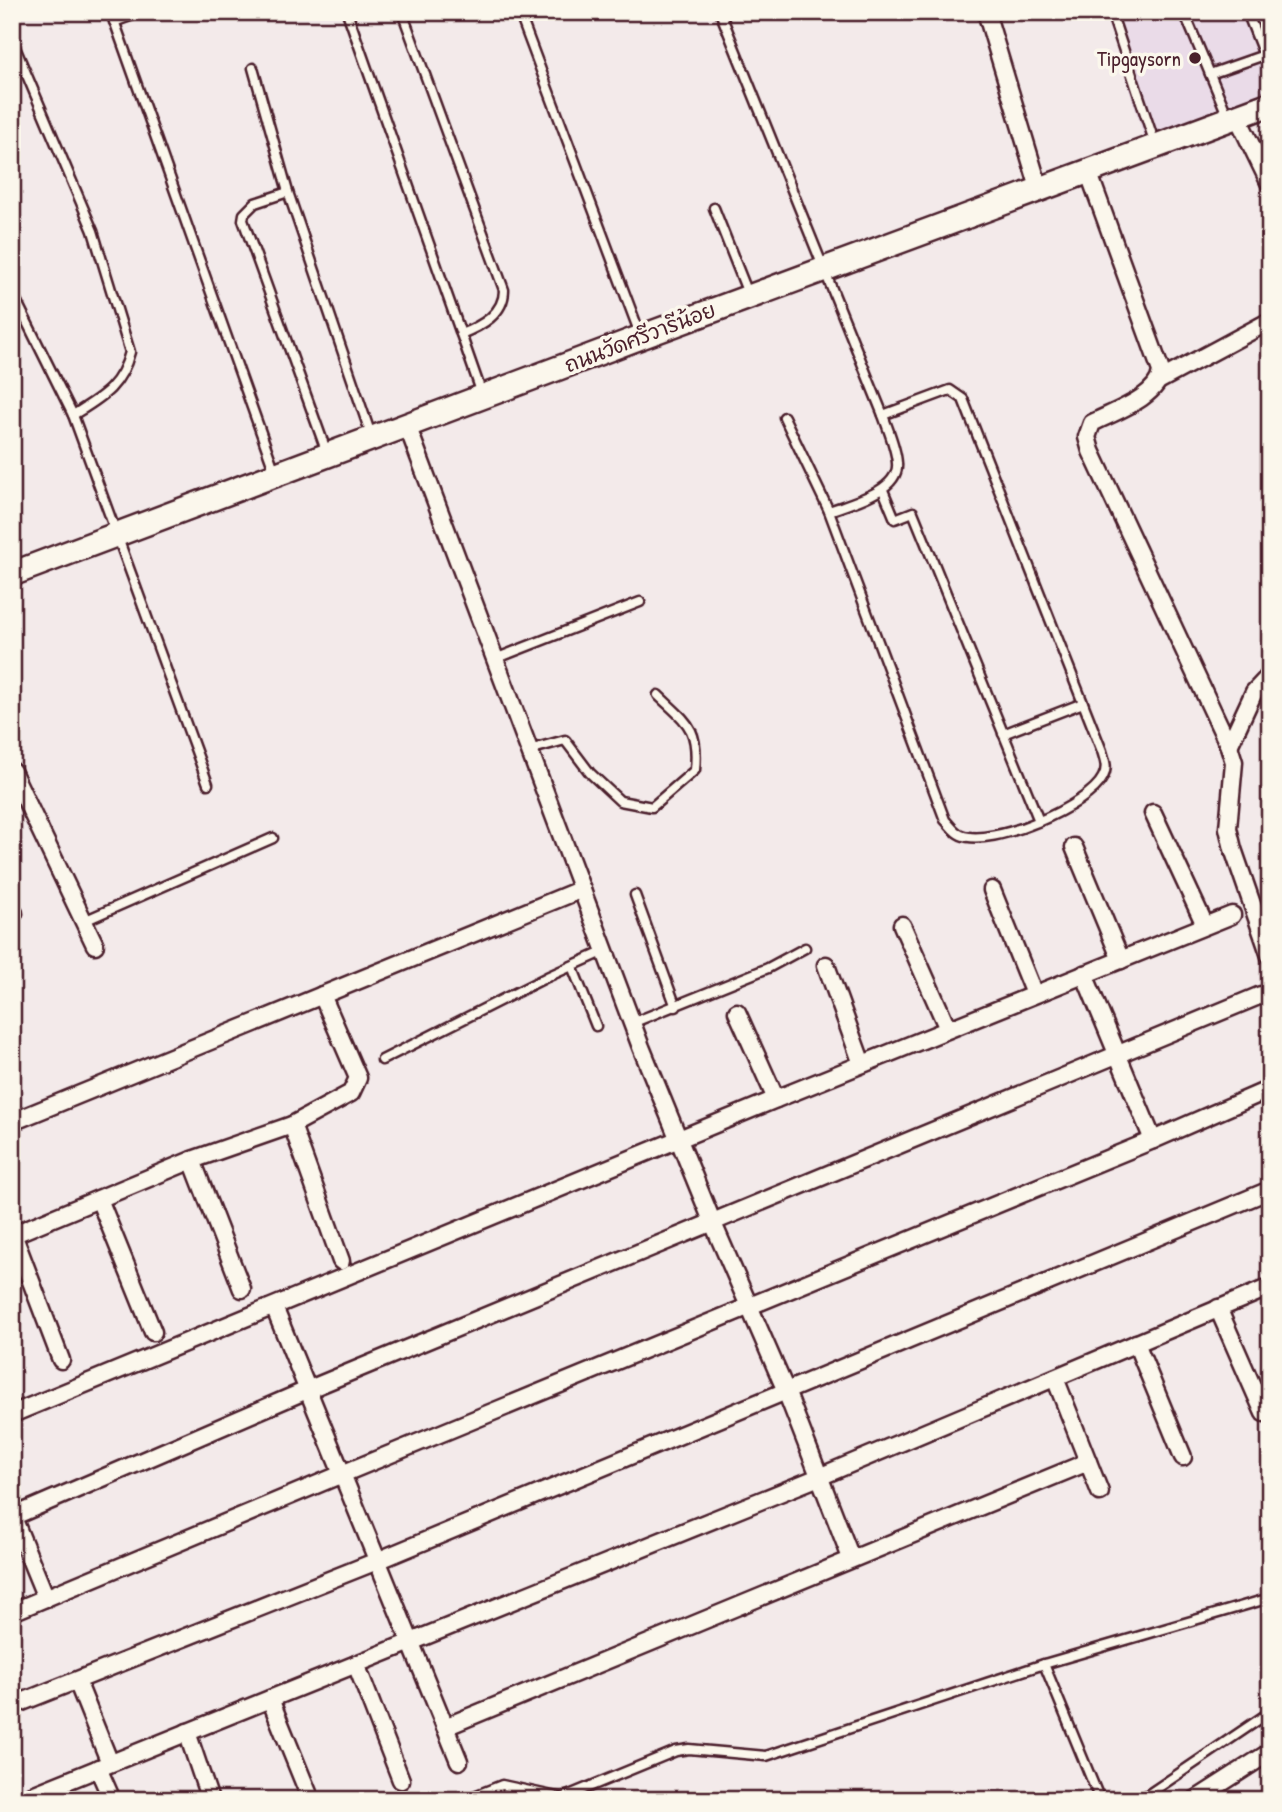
<svg xmlns="http://www.w3.org/2000/svg" width="1282" height="1812" font-family="'Patrick Hand','Playpen Sans Thai',sans-serif">
	<style>
		.built { fill: #eadbe8 }
		.lines { fill: none; stroke-linecap: round; stroke-linejoin: round }
		.service-casing { stroke: #4a1f2b; stroke-width: 13 }
		.minor-casing { stroke: #4a1f2b; stroke-width: 21 }
		.secondary-casing { stroke: #4a1f2b; stroke-width: 28 }
		.service { stroke: #fbf7ec; stroke-width: 8 }
		.minor { stroke: #fbf7ec; stroke-width: 16 }
		.secondary { stroke: #fbf7ec; stroke-width: 23 }
		.poi-dot { fill: #4a1f2b; stroke: #fbf7ec; stroke-width: 2.5 }
		.labels { text-anchor: middle; dominant-baseline: central; stroke-width: 7; stroke-linejoin: round; paint-order: stroke }
		.poi-label { font-size: 21px; fill: #4a1f2b; stroke: #fbf7ec; text-anchor: end }
		.street-label { font-size: 21px; fill: #4a1f2b; stroke: #fbf7ec }
	</style>
	<rect width="100%" height="100%" fill="#f3eaea"/>
	<filter id="ink" filterUnits="userSpaceOnUse"><feTurbulence type="fractalNoise" baseFrequency=".0143" numOctaves="2"/><feDisplacementMap in="SourceGraphic" scale="14" xChannelSelector="R" yChannelSelector="G"/><feConvolveMatrix kernelMatrix="1 2 1 2 8 2 1 2 1" color-interpolation-filters="sRGB"/></filter>
	<g filter="url(#ink)">
		<polygon class="built" points="1105,12 1270,12 1270,104 1148,150"/>
		<g class="lines">
			<g class="service-casing">
				<g id="service">
					<polyline points="111,12 275,472"/>
					<path d="M 347,12 L 461,334 C 481,326 504,314 504,290 L 402,12"/>
					<polyline points="519,12 640,334"/>
					<path d="M 720,12 L 883,415 C 888,430 896,447 897,463 C 900,491 850,503 829,511"/>
					<polyline points="1111,12 1155,144"/>
					<polyline points="1184,12 1228,117"/>
					<polyline points="1247,12 1264,55"/>
					<polyline points="114,22 142,12"/>
					<path d="M 12,40 L 93,231 L 130,352 C 121,387 102,397 73,415"/>
					<polyline points="253,68 288,192 371,435"/>
					<polyline points="1210,74 1270,53"/>
					<polyline points="288,192 255,203 244,214 243,220 327,453"/>
					<polyline points="714,208 749,296"/>
					<polyline points="12,292 73,415 208,784"/>
					<polyline points="461,334 482,394"/>
					<path d="M 784,417 L 829,511 L 945,820 C 950,825 954,832 961,835 C 991,848 1089,806 1103,777 C 1108,768 1105,761 1102,751 L 963,399 L 950,390 L 883,415"/>
					<polyline points="883,490 895,519 913,512 1039,821"/>
					<polyline points="495,659 640,602"/>
					<polyline points="1003,734 1083,703"/>
					<path d="M 529,750 L 565,740 L 590,773 L 620,801 L 652,807 L 695,770 C 699,727 687,723 658,695"/>
					<polyline points="635,895 676,1007"/>
					<polyline points="84,921 273,838"/>
					<polyline points="572,966 596,1026"/>
					<polyline points="632,1023 768,968 805,948"/>
					<polyline points="382,1060 547,977 605,951"/>
					<polyline points="1044,1664 1100,1800"/>
					<polyline points="464,1800 502,1785 562,1798 676,1751 689,1749 766,1756 1044,1664 1270,1598"/>
					<polyline points="1140,1800 1270,1712"/>
				</g>
			</g>
			<g class="minor-casing">
				<g id="minor">
					<polyline points="986,12 1039,188"/>
					<polyline points="1237,116 1270,184"/>
					<path d="M 1088,171 L 1161,371 C 1159,397 1113,412 1092,423 L 1087,437 L 1091,451 L 1229,746 L 1234,762 L 1228,828 L 1233,849 L 1270,956"/>
					<polyline points="1160,380 1270,321"/>
					<polyline points="407,425 641,1047 712,1221 786,1391 851,1558"/>
					<polyline points="1229,746 1254,692 1270,675"/>
					<polyline points="12,771 95,945"/>
					<polyline points="1153,813 1205,925"/>
					<polyline points="1074,847 1121,960"/>
					<polyline points="992,890 1034,994"/>
					<polyline points="12,912 14,913"/>
					<polyline points="902,925 948,1029"/>
					<polyline points="826,965 862,1064"/>
					<polyline points="1084,974 1153,1140"/>
					<polyline points="737,1012 776,1099"/>
					<polyline points="12,1122 582,889"/>
					<polyline points="292,1125 341,1261"/>
					<polyline points="192,1160 242,1289"/>
					<polyline points="99,1199 153,1332"/>
					<polyline points="13,1234 61,1360"/>
					<polyline points="12,1235 192,1160 292,1125 351,1093 358,1078 322,995"/>
					<polyline points="274,1307 459,1761"/>
					<polyline points="1218,1308 1264,1413"/>
					<polyline points="1136,1343 1183,1457"/>
					<polyline points="1055,1378 1100,1492"/>
					<polyline points="12,1414 776,1099 1232,915"/>
					<polyline points="12,1515 46,1598"/>
					<polyline points="12,1517 307,1390 1261,995"/>
					<polyline points="12,1612 342,1474 1153,1140 1270,1089"/>
					<polyline points="356,1664 401,1780"/>
					<polyline points="77,1681 110,1763"/>
					<polyline points="270,1699 311,1800"/>
					<polyline points="12,1706 377,1561 1270,1190"/>
					<polyline points="445,1727 1088,1462"/>
					<polyline points="187,1732 210,1800"/>
					<polyline points="98,1768 112,1800"/>
					<polyline points="20,1800 819,1477 1270,1287"/>
					<polyline points="1195,1800 1270,1752"/>
				</g>
			</g>
			<g class="secondary-casing">
				<polyline id="secondary" points="12,574 641,337 1270,104"/>
			</g>
			<use href="#service" class="service"/>
			<use href="#minor" class="minor"/>
			<use href="#secondary" class="secondary"/>
		</g>
	</g>
	<circle class="poi-dot" cx="1195" cy="58" r="7"/>
	<g class="labels">
		<g class="poi-label">
			<text x="1181" y="58">Tipgaysorn</text>
		</g>
		<g class="street-label">
			<text transform="translate(640 337) rotate(-21)">ถนนวัดศรีวารีน้อย</text>
		</g>
	</g>
	<rect width="1282" height="1812" fill="none" stroke="#fbf7ec" stroke-width="42"/>
	<rect x="21" y="21" width="1240" height="1770" fill="none" stroke="#4a1f2b" stroke-width="2.5" filter="url(#ink)"/>
</svg>
